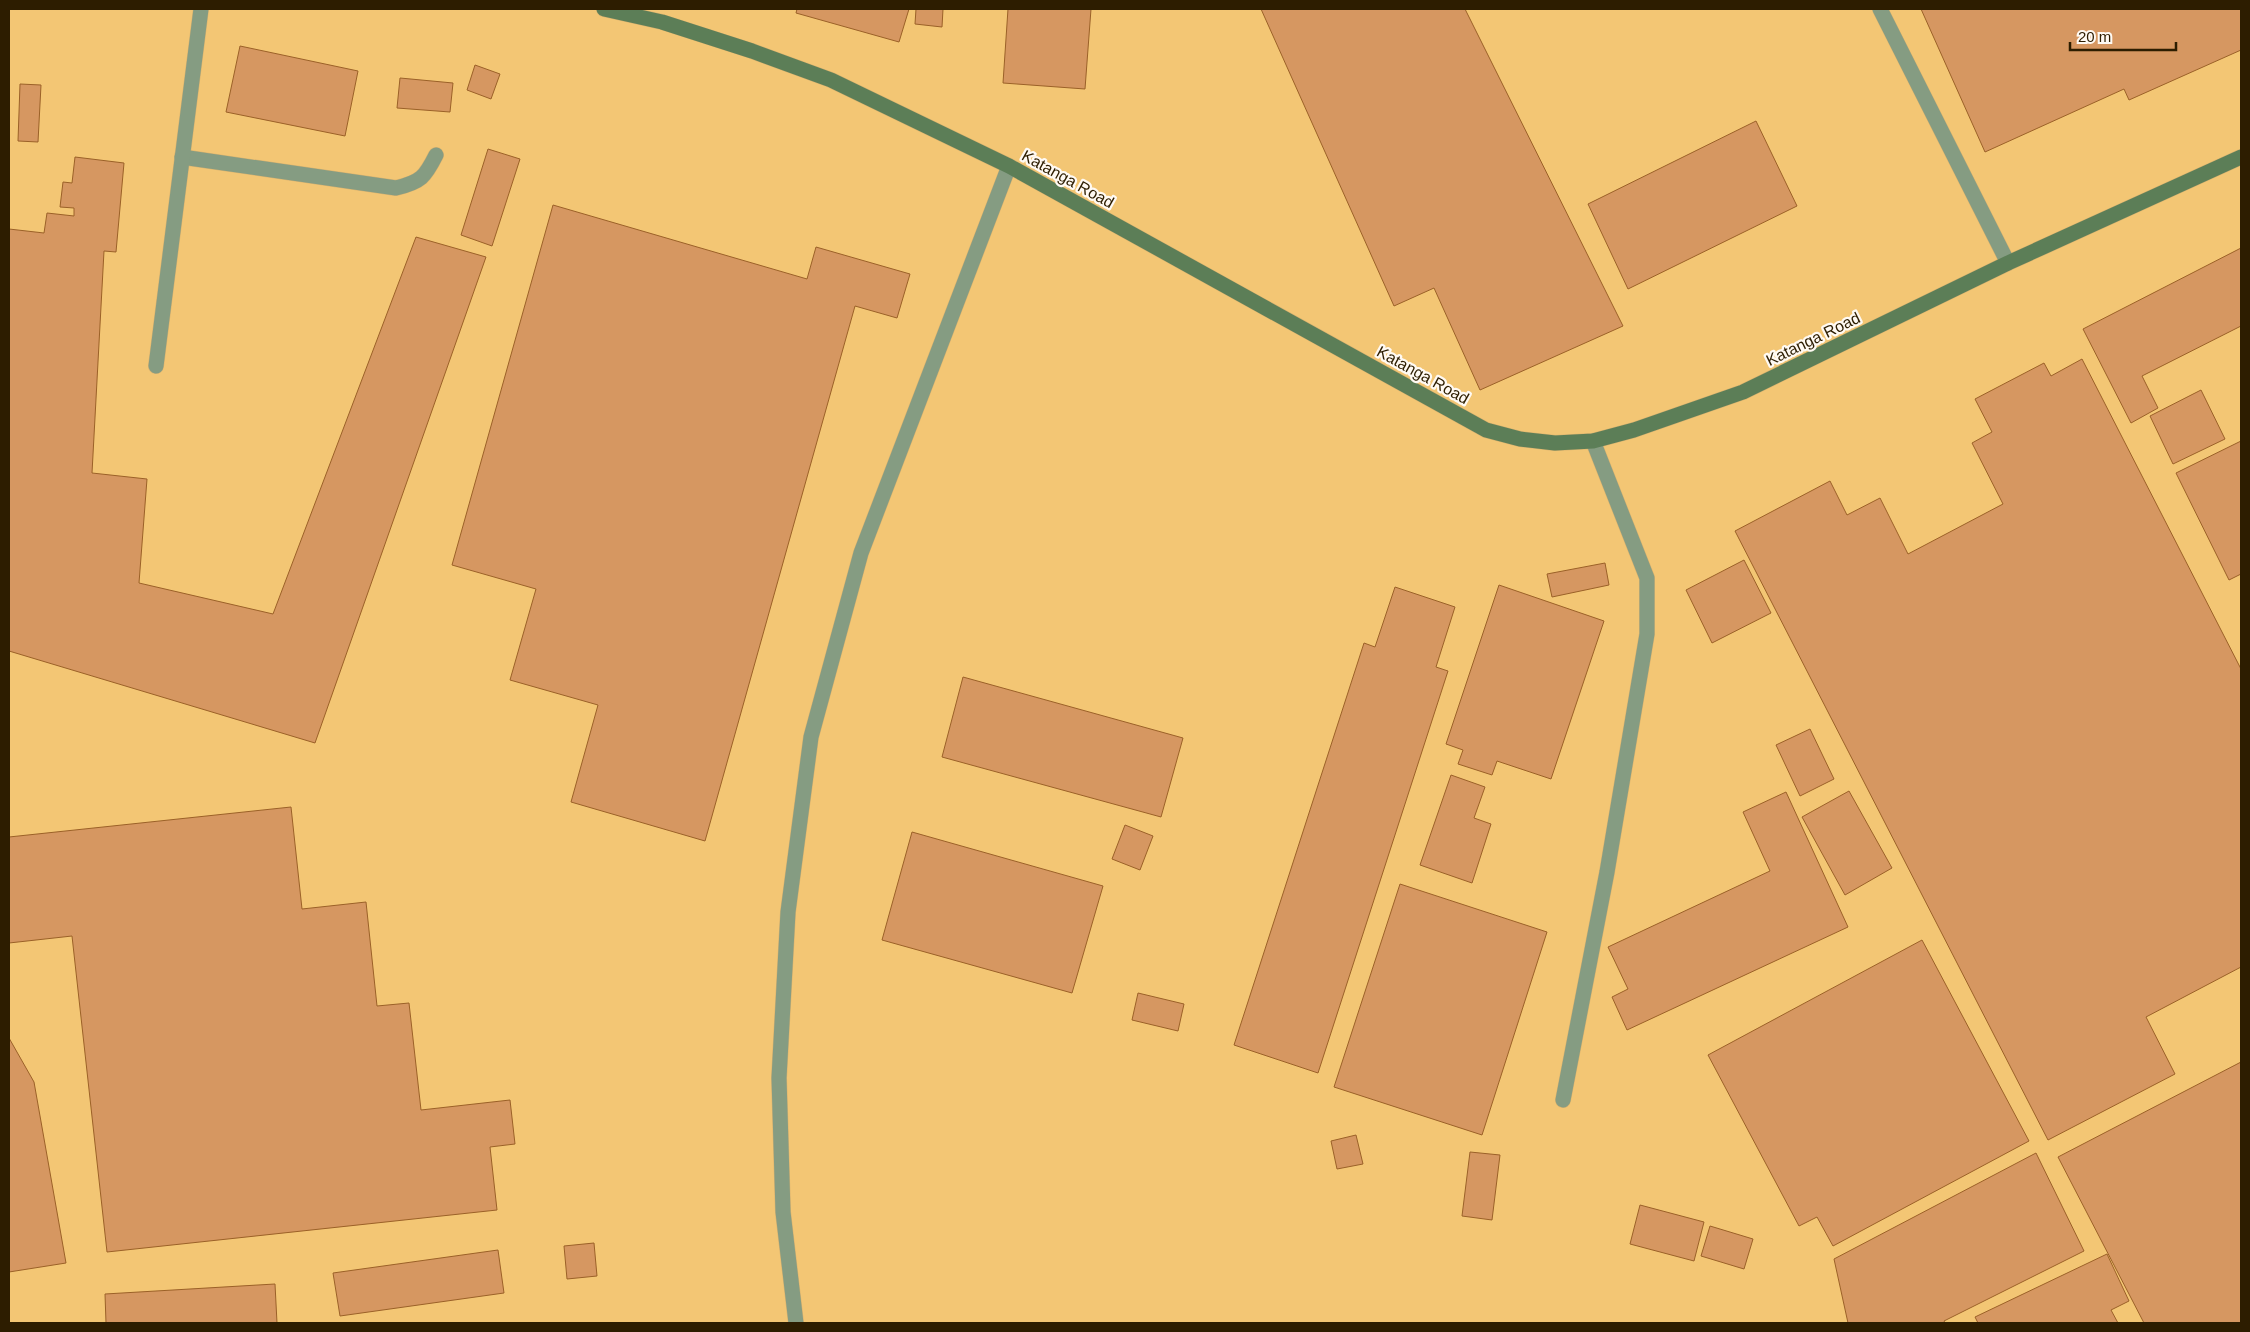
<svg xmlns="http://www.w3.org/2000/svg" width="2250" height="1332" font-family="Helvetica,sans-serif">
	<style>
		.built { fill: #f3c674 }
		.building { fill: #d69761; stroke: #9b6128 }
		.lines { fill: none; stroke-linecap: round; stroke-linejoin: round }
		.lane-casing { stroke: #d8b270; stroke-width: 16 }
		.street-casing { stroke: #d8b270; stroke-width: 16 }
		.secondary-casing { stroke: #d8b270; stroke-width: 16 }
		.lane { stroke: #859c82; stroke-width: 15 }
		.street { stroke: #859c82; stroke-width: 15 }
		.secondary { stroke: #5c7e57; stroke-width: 15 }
		.labels { text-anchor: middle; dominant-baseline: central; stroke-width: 4.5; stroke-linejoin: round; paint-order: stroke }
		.street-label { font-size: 16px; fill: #2d1d00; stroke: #fffaf3 }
	</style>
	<rect width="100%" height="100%" fill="#fdd389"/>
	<rect class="built" x="9" y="9" width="2232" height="1314"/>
	<g class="building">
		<polygon points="797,9 909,9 899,42 796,13"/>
		<polygon points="916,9 943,9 942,27 915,24"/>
		<polygon points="1008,9 1091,9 1085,89 1003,83"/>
		<polygon points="1261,9 1465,9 1623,326 1480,390 1434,288 1394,306"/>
		<polygon points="1921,9 2241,9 2241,50 2129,100 2124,89 1985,152"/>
		<polygon points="240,46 358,71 345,136 226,112"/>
		<polygon points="475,65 500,74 491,99 467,90"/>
		<polygon points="400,78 453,83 450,112 397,108"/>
		<polygon points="20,84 41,85 38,142 18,141"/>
		<polygon points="1756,121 1797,206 1628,289 1588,204"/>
		<polygon points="488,149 520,159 492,246 461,235"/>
		<polygon points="75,157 124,163 116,252 104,251 92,473 147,479 139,583 273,614 416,237 486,257 315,743 9,651 9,229 44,233 47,213 74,216 74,208 60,207 63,182 72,183"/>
		<polygon points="553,205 807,279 816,247 910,274 897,318 855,306 705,841 571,802 598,705 510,680 536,589 452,565"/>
		<polygon points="2241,248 2241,326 2142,376 2158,408 2131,423 2083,329"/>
		<polygon points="2082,359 2241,669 2241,967 2146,1017 2175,1074 2048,1140 1735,531 1830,481 1847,515 1880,498 1908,554 2003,504 1972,443 1992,432 1975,399 2044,363 2051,376"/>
		<polygon points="2201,390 2225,439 2173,464 2150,416"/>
		<polygon points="2241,441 2241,574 2229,580 2176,473"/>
		<polygon points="1744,560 1771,613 1712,643 1686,590"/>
		<polygon points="1605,563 1609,585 1552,597 1547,574"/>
		<polygon points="1499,585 1604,621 1551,779 1497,761 1492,775 1458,764 1463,750 1446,744"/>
		<polygon points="1395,587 1455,607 1436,667 1448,671 1318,1073 1234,1045 1364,643 1375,647"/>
		<polygon points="963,677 1183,738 1161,817 942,757"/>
		<polygon points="1810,729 1834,779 1800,796 1776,745"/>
		<polygon points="1451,775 1485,787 1474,818 1491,824 1472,883 1420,865"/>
		<polygon points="1849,791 1892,868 1845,895 1802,817"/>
		<polygon points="1786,792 1848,927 1627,1030 1612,997 1628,989 1608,947 1770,871 1743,812"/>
		<polygon points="291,807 302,909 366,902 377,1006 409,1003 421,1110 510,1100 515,1144 490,1147 497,1210 107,1252 72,936 9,943 9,837"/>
		<polygon points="1125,825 1153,836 1140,870 1112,859"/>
		<polygon points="912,832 1103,886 1072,993 882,940"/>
		<polygon points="1400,884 1547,932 1482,1135 1334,1087"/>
		<polygon points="1922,940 2029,1141 1833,1246 1817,1217 1799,1226 1708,1055"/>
		<polygon points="1138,993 1184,1004 1178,1031 1132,1020"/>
		<polygon points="9,1038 34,1082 66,1263 9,1272"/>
		<polygon points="2241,1062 2241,1323 2144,1323 2058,1157"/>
		<polygon points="1356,1135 1363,1164 1337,1169 1331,1141"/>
		<polygon points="1470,1152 1500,1155 1492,1220 1462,1216"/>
		<polygon points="2036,1153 2084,1251 1944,1321 1945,1323 1848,1323 1834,1259"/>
		<polygon points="1640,1205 1704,1222 1694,1261 1630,1244"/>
		<polygon points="1710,1226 1753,1239 1744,1269 1701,1256"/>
		<polygon points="594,1243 597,1276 567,1279 564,1246"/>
		<polygon points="498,1250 504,1293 340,1316 333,1273"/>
		<polygon points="2107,1254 2129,1301 2111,1310 2118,1323 1978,1323 1975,1317"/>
		<polygon points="275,1284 277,1323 106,1323 105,1294"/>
	</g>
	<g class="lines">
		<g class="lane-casing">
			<g id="lane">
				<path d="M 182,157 L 396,188 C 421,182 425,177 436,155"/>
				<polyline points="156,366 201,9"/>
				<polyline points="1563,1100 1607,872 1647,634 1647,578 1593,441"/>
			</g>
		</g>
		<g class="street-casing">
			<g id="street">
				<polyline points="1880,9 2008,263"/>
				<polyline points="796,1323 783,1212 779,1078 788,912 811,737 861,553 1009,166"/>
			</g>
		</g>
		<g class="secondary-casing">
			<polyline id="secondary" points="604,9 662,22 752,51 831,80 1009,166 1486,430 1520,439 1555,443 1593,441 1634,430 1743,392 2008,263 2241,157"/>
		</g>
		<use href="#lane" class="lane"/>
		<use href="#street" class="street"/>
		<use href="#secondary" class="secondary"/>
	</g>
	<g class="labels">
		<g class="street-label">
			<text transform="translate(1068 179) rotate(29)">Katanga Road</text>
			<text transform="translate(1813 339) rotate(-26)">Katanga Road</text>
			<text transform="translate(1423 375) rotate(29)">Katanga Road</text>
		</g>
	</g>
	<rect width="2250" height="1332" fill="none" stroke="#2d1d00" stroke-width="20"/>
	<path d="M2070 42v8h106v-8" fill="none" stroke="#2d1d00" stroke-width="2.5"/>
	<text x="2078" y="42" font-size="15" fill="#2d1d00" stroke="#fffaf3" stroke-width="4" paint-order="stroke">20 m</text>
</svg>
